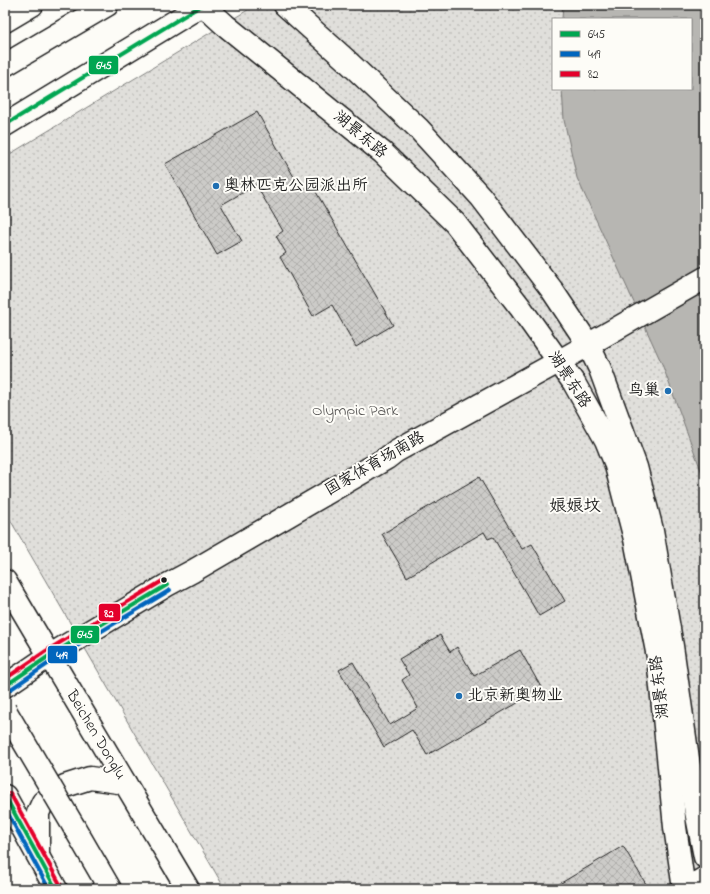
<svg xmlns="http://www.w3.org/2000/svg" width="710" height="894" font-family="'Indie Flower','LXGW WenKai TC',sans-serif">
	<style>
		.park { fill: url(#park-dots); stroke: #7e7e7c; fill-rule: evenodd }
		.water { fill: #b7b6b2; stroke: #797876 }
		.building { fill: url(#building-cross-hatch); stroke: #1c1c1c }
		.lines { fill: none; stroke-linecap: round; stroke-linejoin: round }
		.street-casing { stroke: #1c1c1c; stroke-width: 25 }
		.secondary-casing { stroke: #1c1c1c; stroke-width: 25 }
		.highway-casing { stroke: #1c1c1c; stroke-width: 25 }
		.street { stroke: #fdfcf7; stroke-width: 22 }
		.secondary { stroke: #fdfcf7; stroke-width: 22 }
		.highway { stroke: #fdfcf7; stroke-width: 22 }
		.highway-bridge-casing { stroke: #1c1c1c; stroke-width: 25; stroke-linecap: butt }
		.highway-bridge { stroke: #fdfcf7; stroke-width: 22 }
		.bus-1-casing { stroke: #fdfcf7; stroke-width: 7 }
		.bus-2-casing { stroke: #fdfcf7; stroke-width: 7 }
		.bus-3-casing { stroke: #fdfcf7; stroke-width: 7 }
		.bus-1 { stroke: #00a651; stroke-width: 4 }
		.bus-2 { stroke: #0065bd; stroke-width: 4 }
		.bus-3 { stroke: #e4002b; stroke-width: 4 }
		.poi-dot { fill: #1f6fb2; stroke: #fdfcf7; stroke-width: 1.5 }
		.bus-dot { fill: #1c1c1c; stroke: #fdfcf7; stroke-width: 1.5 }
		.labels { text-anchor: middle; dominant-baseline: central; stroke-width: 4; stroke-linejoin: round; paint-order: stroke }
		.street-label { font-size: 16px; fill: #1c1c1c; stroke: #fdfcf7 }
		.poi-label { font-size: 16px; fill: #1c1c1c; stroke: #fdfcf7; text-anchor: start }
		.park-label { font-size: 16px; fill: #575655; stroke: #fdfcf7 }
		.neighbourhood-label { font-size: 17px; fill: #1c1c1c; stroke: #fdfcf7 }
		.line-badge { stroke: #fdfcf7; stroke-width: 1.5 }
		.badge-label { font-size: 11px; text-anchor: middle; font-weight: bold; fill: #fff }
	</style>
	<defs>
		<pattern id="park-dots" width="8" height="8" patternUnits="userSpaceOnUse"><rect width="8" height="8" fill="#e0dfdb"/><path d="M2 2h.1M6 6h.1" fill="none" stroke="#c0bfbb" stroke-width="1.8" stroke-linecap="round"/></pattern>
		<pattern id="building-cross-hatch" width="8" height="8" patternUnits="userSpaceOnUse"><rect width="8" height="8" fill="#cccbc8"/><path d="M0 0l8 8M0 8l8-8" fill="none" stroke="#afaeab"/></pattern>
	</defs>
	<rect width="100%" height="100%" fill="#fdfcf7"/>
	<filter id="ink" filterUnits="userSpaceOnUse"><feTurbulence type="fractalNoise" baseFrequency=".025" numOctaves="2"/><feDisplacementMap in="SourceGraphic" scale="8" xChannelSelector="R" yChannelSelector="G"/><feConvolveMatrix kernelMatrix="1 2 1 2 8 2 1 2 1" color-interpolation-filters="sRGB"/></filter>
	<g filter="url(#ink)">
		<path class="park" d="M 256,5 L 705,5 L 705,889 L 225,889 L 5,511 L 5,157 ZM 553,19 L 691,19 L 691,89 L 553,89 Z"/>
		<polygon class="water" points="563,5 705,5 705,486 702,473 662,364 577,178 564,120 562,89 691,89 691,19 562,19"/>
		<g class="building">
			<polygon points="257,112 302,191 312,185 393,325 356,347 332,305 313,316 280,257 286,253 276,236 283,231 256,185 221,205 242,241 217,255 165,164"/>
			<polygon points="479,477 522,549 532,544 565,601 539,616 493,537 488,539 484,532 407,577 382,534"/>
			<polygon points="440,635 450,652 457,647 474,676 520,650 542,689 427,755 412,730 384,747 339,670 353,662 390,725 418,708 402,680 409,675 399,659"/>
			<polygon points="623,846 649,889 551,889"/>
		</g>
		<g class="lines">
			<g class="street-casing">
				<polyline id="street" points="687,889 705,878"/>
			</g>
			<g class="secondary-casing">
				<g id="secondary">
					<polyline points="203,5 225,25 383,153 455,223 520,307 574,383 606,440 615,462 635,539 658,657 675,827 684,889"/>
					<polyline points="285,5 346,60 418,128 481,197 552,290 588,344 600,369 636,467 652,530 672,646 694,801 705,857"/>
					<polyline points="5,125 202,5"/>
					<polyline points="5,581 188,889"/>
					<polyline points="5,686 49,656 167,585 193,571 387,458 396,451 558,362 705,278"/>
					<polyline points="5,796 56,889"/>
					<polyline points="38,855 38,813 43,802 65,786 90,778 125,783"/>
				</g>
			</g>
			<g class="highway-casing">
				<g id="highway">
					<polyline points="5,21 32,5"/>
					<polyline points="5,65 107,5"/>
					<polyline points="74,827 110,889"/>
				</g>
			</g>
			<use href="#street" class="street"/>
			<use href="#secondary" class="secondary"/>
			<use href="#highway" class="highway"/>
			<g class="highway-bridge-casing">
				<polyline id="highway-bridge" points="5,710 74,827"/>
			</g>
			<use href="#highway-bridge" class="highway-bridge"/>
			<g class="bus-1-casing">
				<g id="bus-1">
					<polyline points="5,125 202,5"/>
					<polyline points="5,686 49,656 167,585"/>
					<polyline points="5,796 56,889"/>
				</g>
			</g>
			<g class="bus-2-casing">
				<g id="bus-2">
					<polyline points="8,691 52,661 170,590"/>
					<polyline points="5,808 49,889"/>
				</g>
			</g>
			<g class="bus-3-casing">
				<g id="bus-3">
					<polyline points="5,679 46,651 164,580"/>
					<polyline points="10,793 61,886"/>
				</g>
			</g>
			<use href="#bus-1" class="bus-1"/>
			<use href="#bus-2" class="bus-2"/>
			<use href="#bus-3" class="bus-3"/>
		</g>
	</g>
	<g class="poi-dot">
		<circle cx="216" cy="186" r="4"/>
		<circle cx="668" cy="391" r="4"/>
		<circle cx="459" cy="696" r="4"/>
	</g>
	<circle class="bus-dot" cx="164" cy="580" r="3.5"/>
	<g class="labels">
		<g class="street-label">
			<text transform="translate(360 135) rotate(40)">湖景东路</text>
			<text transform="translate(569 380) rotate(57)">湖景东路</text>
			<text transform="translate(375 464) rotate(-30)">国家体育场南路</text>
			<text transform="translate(660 687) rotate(-97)">湖景东路</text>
			<text transform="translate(96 735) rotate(59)">Beichen Donglu</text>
		</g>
		<g class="poi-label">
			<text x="224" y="186">奥林匹克公园派出所</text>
			<text x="660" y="391" text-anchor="end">鸟巢</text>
			<text x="467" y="696">北京新奥物业</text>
		</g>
		<g class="park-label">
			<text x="355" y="411">Olympic Park</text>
		</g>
		<g class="neighbourhood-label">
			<text x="575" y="506">娘娘坟</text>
		</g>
	</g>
	<g class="line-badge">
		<rect x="88" y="55" width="31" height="20" rx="4" fill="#00a651"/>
		<rect x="98" y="603" width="23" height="19" rx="4" fill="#e4002b"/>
		<rect x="70" y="625" width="30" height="19" rx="4" fill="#00a651"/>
		<rect x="47" y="645" width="31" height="19" rx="4" fill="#0065bd"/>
	</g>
	<g class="badge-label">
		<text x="104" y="69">645</text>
		<text x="109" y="617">82</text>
		<text x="85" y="638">645</text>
		<text x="62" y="659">419</text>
	</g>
	<rect width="710" height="894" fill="none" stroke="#fdfcf7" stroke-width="20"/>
	<rect x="10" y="10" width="690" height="874" fill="none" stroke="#1c1c1c" stroke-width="1.5" filter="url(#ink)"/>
	<rect x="552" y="18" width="140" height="72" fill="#fdfcf7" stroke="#a3a29f"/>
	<rect x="560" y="31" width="20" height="6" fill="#00a651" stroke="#a3a29f"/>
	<text x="588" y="38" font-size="12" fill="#1c1c1c">645</text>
	<rect x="560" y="51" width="20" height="6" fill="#0065bd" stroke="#a3a29f"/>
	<text x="588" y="58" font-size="12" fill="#1c1c1c">419</text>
	<rect x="560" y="71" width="20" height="6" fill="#e4002b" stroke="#a3a29f"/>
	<text x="588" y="78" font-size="12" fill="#1c1c1c">82</text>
</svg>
